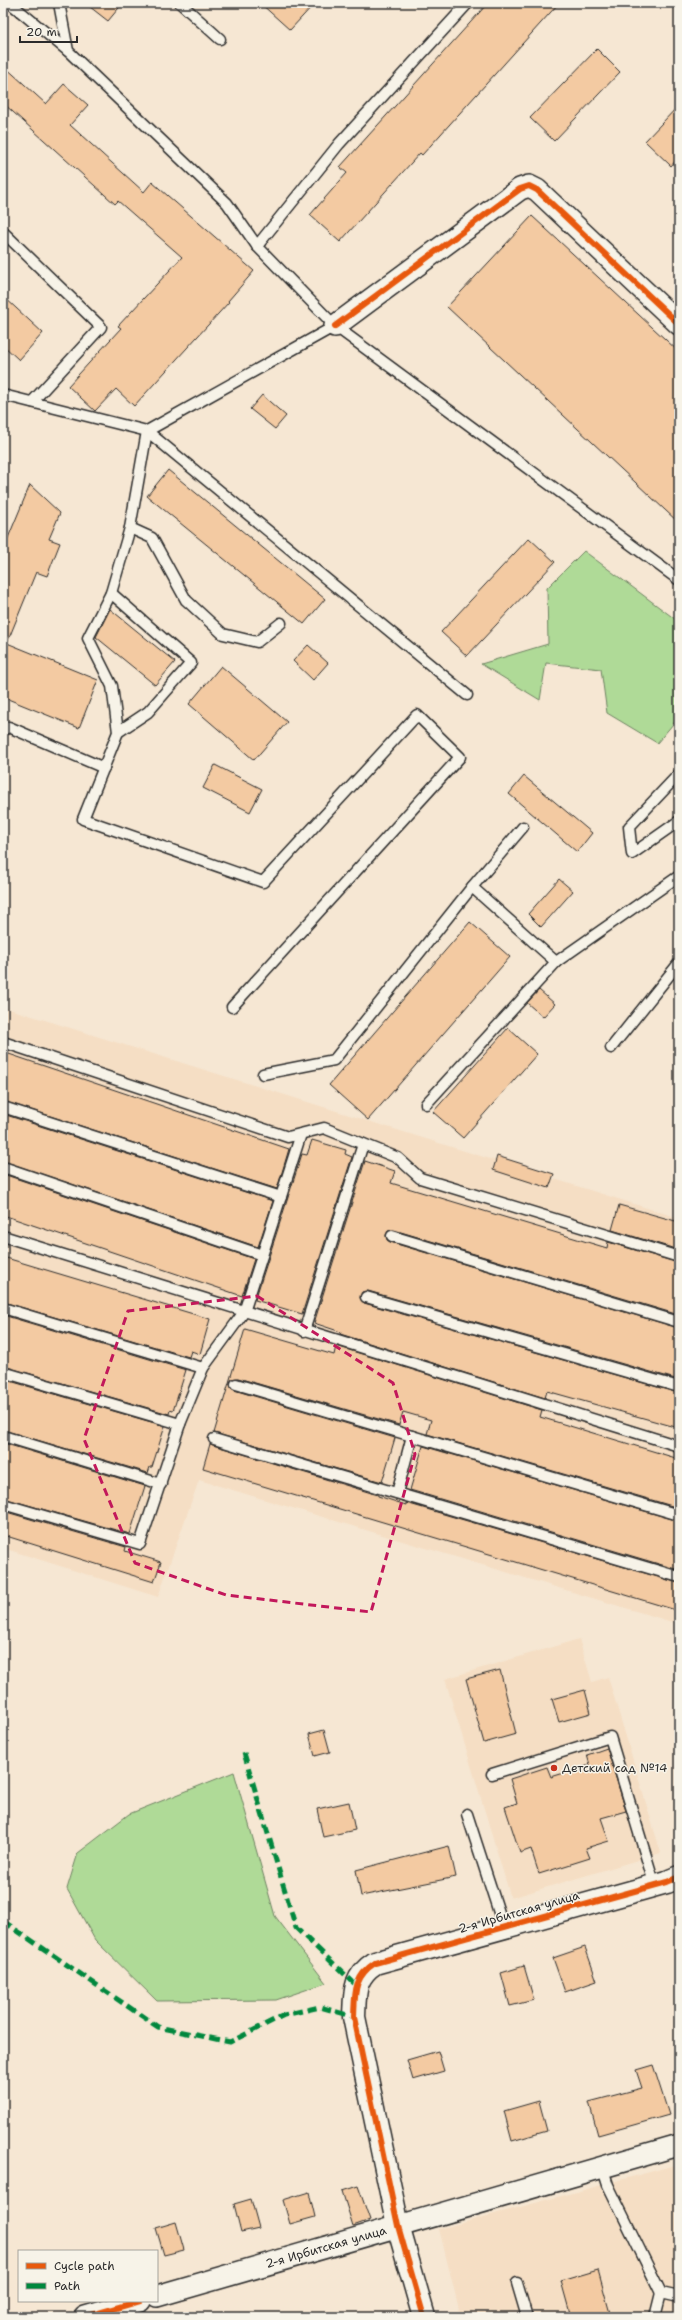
<svg xmlns="http://www.w3.org/2000/svg" width="682" height="2320" font-family="'Shantell Sans',sans-serif">
	<style>
		.built { fill: #f5dec4 }
		.green { fill: #afda97; stroke: #6d8261 }
		.building { fill: #f3caa2; stroke: #2b2b2b }
		.lines { fill: none; stroke-linecap: round; stroke-linejoin: round }
		.service-casing { stroke: #2b2b2b; stroke-width: 13 }
		.minor-casing { stroke: #2b2b2b; stroke-width: 24 }
		.tertiary-casing { stroke: #2b2b2b; stroke-width: 25 }
		.service { stroke: #f7f3e8; stroke-width: 10 }
		.minor { stroke: #f7f3e8; stroke-width: 21 }
		.tertiary { stroke: #f7f3e8; stroke-width: 22 }
		.quiet { stroke: #00873e; stroke-width: 5; stroke-dasharray: 10 5; stroke-linecap: butt }
		.cycleway-casing { stroke: #f7f3e8; stroke-width: 8 }
		.cycleway { stroke: #e8590c; stroke-width: 6 }
		.marked { fill: none; stroke: #c2185b; stroke-width: 3; stroke-dasharray: 8 5; stroke-linejoin: round }
		.poi-dot { fill: #c8321e; stroke: #f7f3e8; stroke-width: 1.5 }
		.labels { text-anchor: middle; dominant-baseline: central; stroke-width: 3; stroke-linejoin: round; paint-order: stroke }
		.poi-label { font-size: 12px; fill: #2b2b2b; stroke: #f7f3e8; text-anchor: start }
		.street-label { font-size: 12px; fill: #2b2b2b; stroke: #f7f3e8 }
	</style>
	<rect width="100%" height="100%" fill="#f6e7d3"/>
	<filter id="ink" filterUnits="userSpaceOnUse"><feTurbulence type="fractalNoise" baseFrequency=".025" numOctaves="2"/><feDisplacementMap in="SourceGraphic" scale="8" xChannelSelector="R" yChannelSelector="G"/><feConvolveMatrix kernelMatrix="1 2 1 2 8 2 1 2 1" color-interpolation-filters="sRGB"/></filter>
	<g filter="url(#ink)">
		<g class="built">
			<polygon points="3,1007 679,1218 679,1624 199,1480 158,1597 3,1548"/>
			<polygon points="579,1639 592,1682 608,1677 661,1853 511,1898 445,1679"/>
			<polygon points="679,2164 679,2317 461,2317 439,2229"/>
		</g>
		<g class="green">
			<polygon points="584,551 679,622 679,717 657,743 607,713 601,669 546,663 540,700 481,664 548,644 547,588"/>
			<polygon points="234,1772 275,1916 326,1983 276,2000 157,2001 95,1940 67,1889 78,1853 129,1814"/>
		</g>
		<g class="building">
			<polygon points="85,3 123,3 108,21"/>
			<polygon points="260,3 315,3 290,30"/>
			<polygon points="488,3 559,3 422,155 420,153 340,242 310,215 347,173 340,167"/>
			<polygon points="597,49 620,72 554,141 530,118"/>
			<polygon points="3,65 46,104 64,84 88,105 70,125 144,192 152,182 254,271 228,301 229,302 134,406 116,389 95,411 68,386 121,328 118,326 182,257 118,201 115,204 3,103"/>
			<polygon points="679,105 679,157 671,166 645,141"/>
			<polygon points="532,216 679,352 679,523 447,307"/>
			<polygon points="3,296 43,333 19,360 3,345"/>
			<polygon points="262,395 286,416 275,429 250,409"/>
			<polygon points="168,470 325,599 304,624 147,496"/>
			<polygon points="30,485 60,513 49,539 60,543 47,576 36,572 7,643 98,680 79,728 3,697 3,550"/>
			<polygon points="529,538 555,562 467,656 441,632"/>
			<polygon points="110,609 175,662 155,685 96,637"/>
			<polygon points="308,645 328,663 313,680 293,661"/>
			<polygon points="221,666 287,722 254,760 189,704"/>
			<polygon points="215,765 262,789 250,812 203,788"/>
			<polygon points="524,776 592,833 577,852 509,794"/>
			<polygon points="559,879 573,891 541,927 528,914"/>
			<polygon points="470,922 510,957 368,1120 329,1085"/>
			<polygon points="539,990 555,1004 543,1017 527,1003"/>
			<polygon points="508,1028 537,1054 463,1138 433,1112"/>
			<polygon points="3,1052 289,1149 277,1189 3,1101"/>
			<polygon points="3,1114 273,1201 258,1247 3,1161"/>
			<polygon points="312,1140 346,1150 345,1154 352,1157 302,1314 255,1300 302,1154 307,1155"/>
			<polygon points="497,1156 554,1174 549,1188 493,1170"/>
			<polygon points="365,1161 395,1171 391,1183 607,1248 608,1242 679,1263 679,1315 394,1230 388,1231 386,1235 387,1240 390,1242 679,1328 679,1380 368,1291 362,1292 360,1298 364,1303 679,1393 679,1428 547,1391 545,1398 340,1334 341,1332 314,1323"/>
			<polygon points="3,1174 254,1259 242,1296 3,1215"/>
			<polygon points="619,1205 679,1222 679,1250 612,1230"/>
			<polygon points="3,1257 210,1319 200,1354 191,1351 189,1357 3,1302"/>
			<polygon points="3,1315 186,1370 173,1411 170,1410 169,1414 3,1366"/>
			<polygon points="245,1329 334,1355 336,1346 542,1410 540,1417 679,1459 679,1508 427,1434 431,1420 403,1412 399,1425 238,1378 232,1379 230,1383 231,1388 234,1390 395,1438 382,1482 214,1433"/>
			<polygon points="3,1379 165,1426 152,1467 150,1467 148,1473 3,1430"/>
			<polygon points="3,1443 145,1486 130,1534 3,1498"/>
			<polygon points="210,1444 378,1495 378,1496 406,1505 406,1503 679,1583 679,1611 203,1468"/>
			<polygon points="423,1446 679,1521 679,1570 410,1490"/>
			<polygon points="3,1511 126,1547 125,1551 161,1562 154,1582 3,1535"/>
			<polygon points="500,1670 516,1734 484,1743 466,1679"/>
			<polygon points="585,1690 591,1713 559,1722 552,1699"/>
			<polygon points="324,1730 330,1752 315,1756 309,1734"/>
			<polygon points="607,1748 626,1811 601,1818 609,1841 586,1848 590,1858 539,1874 531,1849 520,1853 505,1807 517,1803 510,1779 547,1767 551,1777 590,1765 587,1755"/>
			<polygon points="349,1802 355,1830 323,1837 317,1809"/>
			<polygon points="449,1846 456,1877 361,1896 356,1870"/>
			<polygon points="585,1947 597,1981 565,1992 553,1958"/>
			<polygon points="524,1966 534,2000 510,2006 501,1973"/>
			<polygon points="438,2051 444,2071 413,2080 407,2060"/>
			<polygon points="653,2065 669,2115 598,2135 589,2102 642,2088 636,2070"/>
			<polygon points="539,2101 547,2131 512,2141 504,2111"/>
			<polygon points="358,2186 370,2220 353,2226 342,2191"/>
			<polygon points="309,2192 315,2217 290,2224 283,2200"/>
			<polygon points="251,2199 259,2228 241,2232 234,2204"/>
			<polygon points="176,2222 184,2250 164,2255 156,2228"/>
			<polygon points="598,2270 611,2317 571,2317 561,2281"/>
		</g>
		<g class="lines">
			<g class="service-casing">
				<g id="service">
					<polyline points="10,3 68,51"/>
					<polyline points="59,3 68,51 227,203 257,246"/>
					<polyline points="180,3 220,39"/>
					<polyline points="3,232 101,327 32,402"/>
					<polyline points="335,326 257,246 339,144 468,3"/>
					<polyline points="3,395 147,431 335,326 679,580"/>
					<polyline points="130,528 152,538 186,600 223,634 257,642 281,623"/>
					<polyline points="111,593 191,663 148,712 118,732"/>
					<polyline points="3,730 9,727 104,768"/>
					<polyline points="679,774 629,827 632,854 679,821"/>
					<polyline points="472,887 556,962 679,876"/>
					<polyline points="232,1007 460,757 417,715 263,882 83,819 118,732 112,686 88,638 111,593 130,528 147,431 467,695"/>
					<polyline points="3,1042 288,1137 324,1128 398,1158 420,1178 679,1257"/>
					<polyline points="611,1048 679,963"/>
					<polyline points="263,1074 334,1060 472,887 523,827"/>
					<polyline points="426,1104 556,962"/>
					<polyline points="3,1107 281,1197"/>
					<polyline points="3,1167 262,1255"/>
					<polyline points="3,1236 679,1446"/>
					<polyline points="392,1236 679,1322"/>
					<polyline points="366,1297 679,1387"/>
					<polyline points="3,1308 203,1368"/>
					<polyline points="304,1331 363,1144"/>
					<polyline points="3,1372 180,1424"/>
					<polyline points="236,1384 679,1515"/>
					<polyline points="3,1436 161,1484"/>
					<polyline points="214,1439 679,1577"/>
					<polyline points="397,1493 412,1436"/>
					<polyline points="3,1504 140,1544 180,1424 203,1368 244,1312 301,1134"/>
					<polyline points="492,1774 610,1737 655,1886"/>
					<polyline points="467,1814 504,1928"/>
					<polyline points="602,2166 608,2185 661,2293 679,2297"/>
					<polyline points="517,2283 527,2317"/>
					<polyline points="655,2317 661,2293"/>
				</g>
			</g>
			<g class="minor-casing">
				<g id="minor">
					<polyline points="335,326 520,189 529,186 537,190 679,324"/>
					<polyline points="157,2296 679,2145"/>
					<polyline points="85,2317 140,2301"/>
				</g>
			</g>
			<g class="tertiary-casing">
				<path id="tertiary" d="M 424,2317 L 398,2226 L 354,2017 C 355,1994 353,1977 375,1963 L 667,1882 L 679,1877"/>
			</g>
			<use href="#service" class="service"/>
			<use href="#minor" class="minor"/>
			<use href="#tertiary" class="tertiary"/>
			<g class="quiet">
				<polyline points="244,1753 296,1928 356,1985"/>
				<polyline points="3,1921 158,2027 230,2042 284,2015 320,2007 354,2017"/>
			</g>
			<g class="cycleway-casing">
				<g id="cycleway">
					<polyline points="335,326 520,189 529,186 537,190 679,324"/>
					<polyline points="85,2317 140,2301"/>
					<path d="M 424,2317 L 398,2226 L 354,2017 C 355,1994 353,1977 375,1963 L 667,1882 L 679,1877"/>
				</g>
			</g>
			<use href="#cycleway" class="cycleway"/>
		</g>
	</g>
	<path class="marked" d="M 257,1296 L 393,1383 L 415,1454 L 371,1612 L 226,1595 L 135,1563 L 84,1439 L 128,1311 Z"/>
	<circle class="poi-dot" cx="554" cy="1768" r="4"/>
	<g class="labels">
		<g class="poi-label">
			<text x="562" y="1768">Детский сад №14</text>
		</g>
		<g class="street-label">
			<text transform="translate(519 1912) rotate(-16)">2-я Ирбитская улица</text>
			<text transform="translate(326 2247) rotate(-16)">2-я Ирбитская улица</text>
		</g>
	</g>
	<rect width="682" height="2320" fill="none" stroke="#f7f3e8" stroke-width="16"/>
	<rect x="8" y="8" width="666" height="2304" fill="none" stroke="#2b2b2b" stroke-width="1.5" filter="url(#ink)"/>
	<rect x="18" y="2250" width="140" height="52" fill="#f7f3e8" stroke="#a5a39c"/>
	<rect x="26" y="2263" width="20" height="6" fill="#e8590c" stroke="#a5a39c"/>
	<text x="54" y="2270" font-size="12" fill="#2b2b2b">Cycle path</text>
	<rect x="26" y="2283" width="20" height="6" fill="#00873e" stroke="#a5a39c"/>
	<text x="54" y="2290" font-size="12" fill="#2b2b2b">Path</text>
	<path d="M20 36v6h57v-6" fill="none" stroke="#2b2b2b" stroke-width="2"/>
	<text x="26" y="36" font-size="12" fill="#2b2b2b" stroke="#f7f3e8" stroke-width="3" paint-order="stroke">20 m</text>
</svg>
